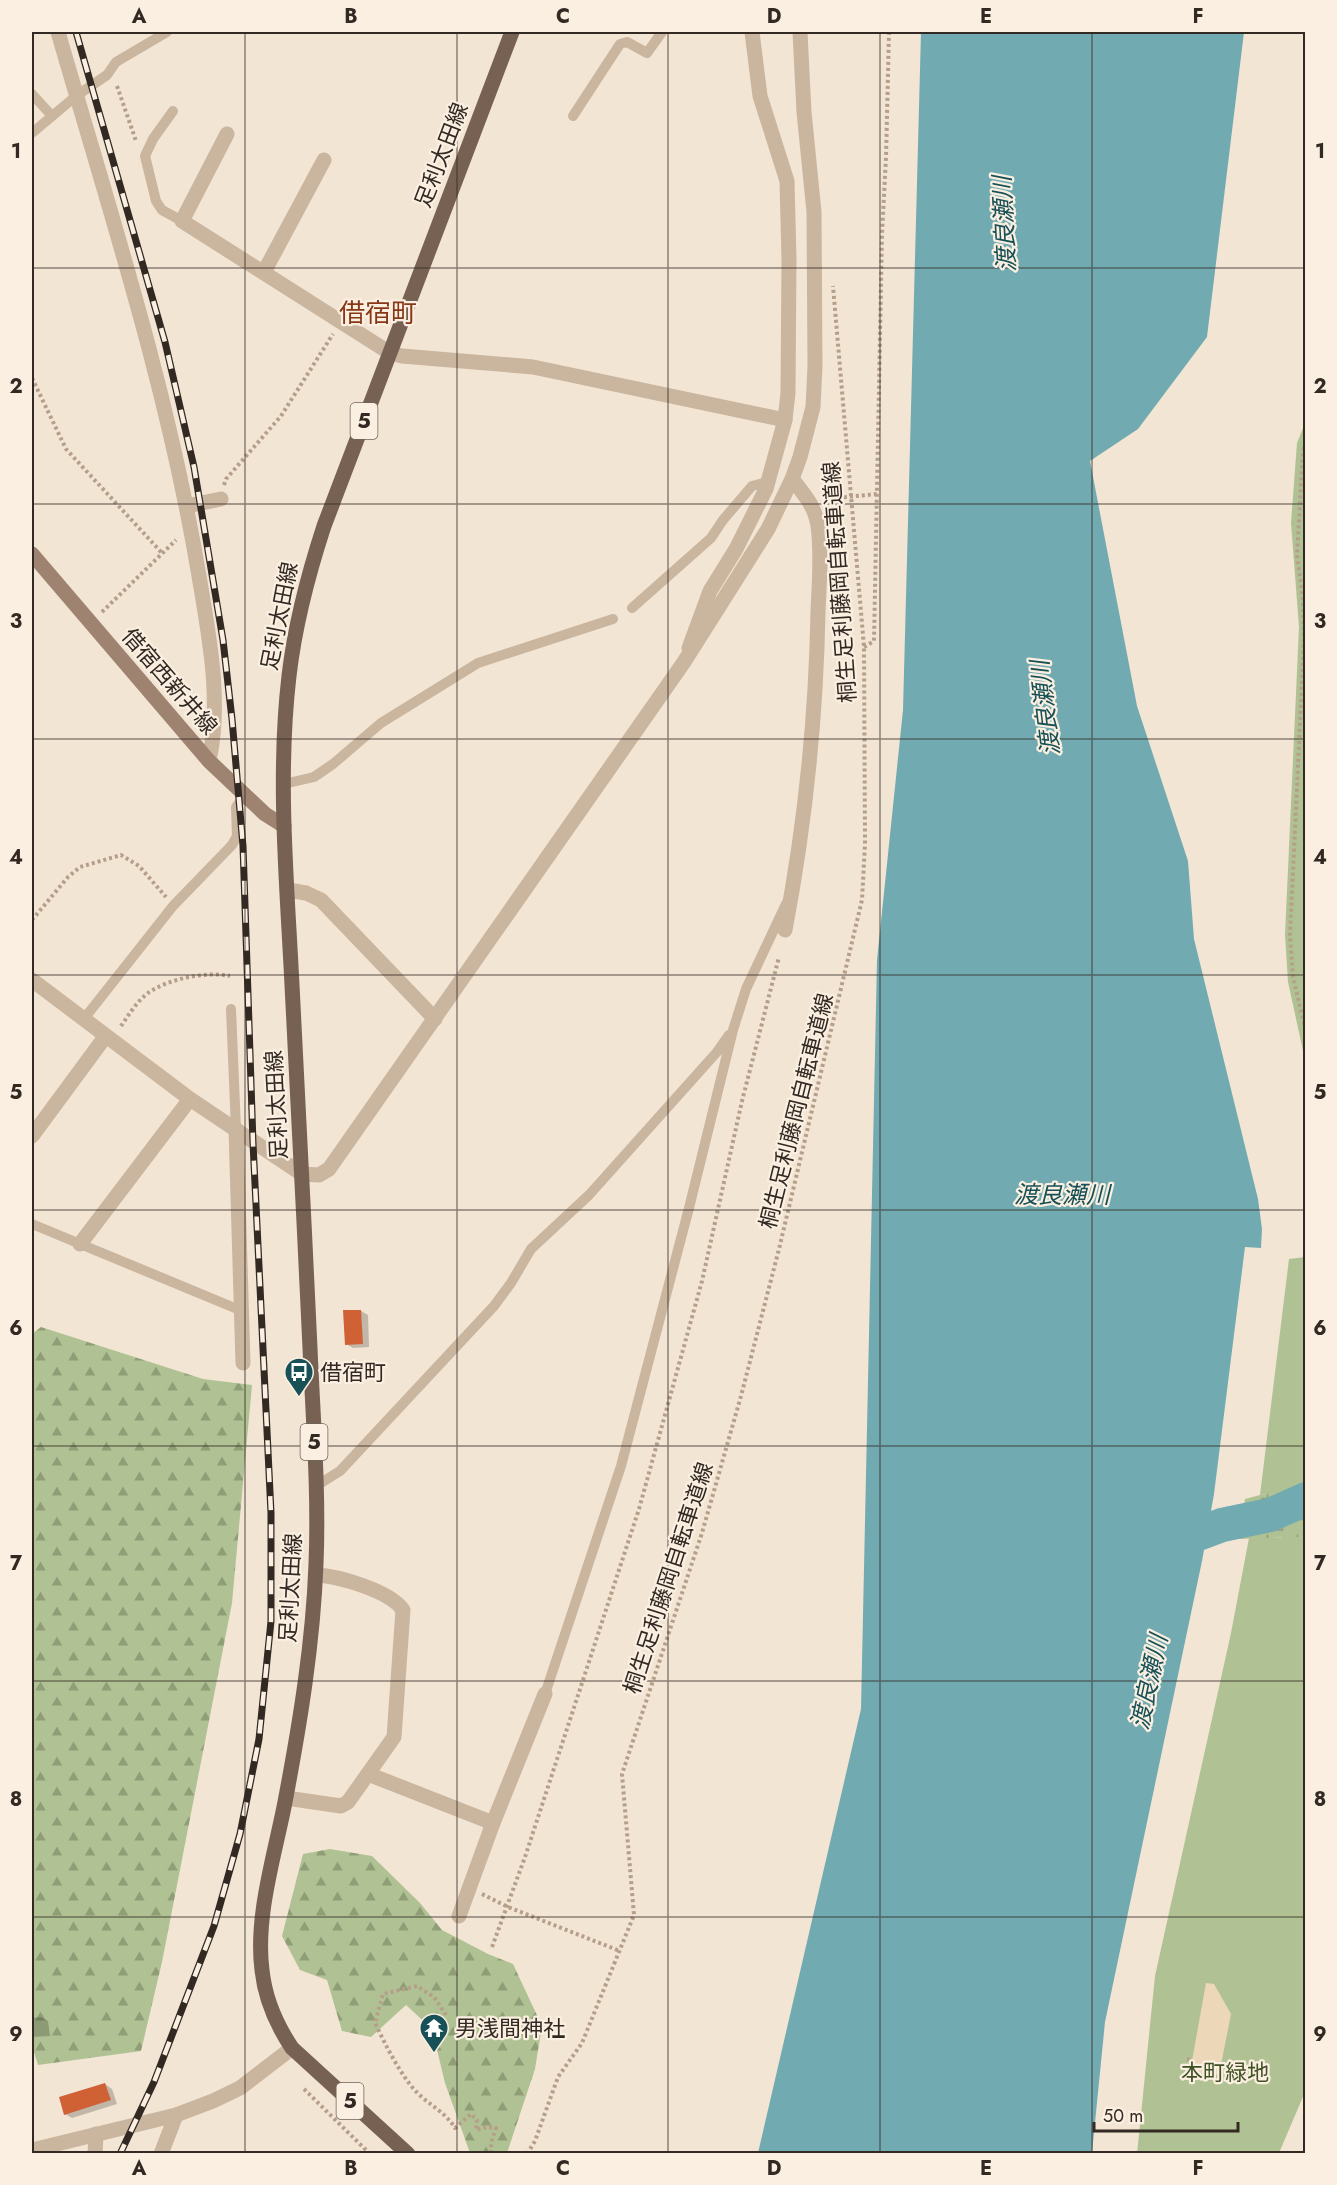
<svg xmlns="http://www.w3.org/2000/svg" width="1337" height="2185" font-family="Jost,'Noto Sans JP',sans-serif">
	<style>
		.forest { fill: url(#forest-firs) }
		.wetland { fill: url(#wetland-marsh) }
		.park { fill: #b0c293 }
		.plaza { fill: #ecd8b9 }
		.water { fill: #71abb1 }
		.shadow { fill: #0003 }
		.lines { fill: none; stroke-linecap: round; stroke-linejoin: round }
		.river { stroke: #71abb1; stroke-width: 34 }
		.building { fill: #d06134 }
		.path { stroke: #b69f8a; stroke-width: 4; stroke-dasharray: 3 3; stroke-linecap: butt }
		.service { stroke: #cab59f; stroke-width: 10 }
		.minor { stroke: #cab59f; stroke-width: 15 }
		.tertiary { stroke: #cab59f; stroke-width: 15 }
		.secondary { stroke: #9e8371; stroke-width: 15 }
		.primary { stroke: #776153; stroke-width: 15 }
		.rail-casing { stroke: #332923; stroke-width: 7 }
		.rail { stroke: #faefe0; stroke-width: 4.5; stroke-dasharray: 14; stroke-linecap: butt }
		.grid { fill: none; stroke: #332923; stroke-width: 1.5; stroke-opacity: 0.55 }
		.labels { text-anchor: middle; dominant-baseline: central; stroke-width: 4.5; stroke-linejoin: round; paint-order: stroke }
		.shield { fill: #faefe0; stroke: #6f645c; stroke-width: 1.5 }
		.shield-label { font-size: 21px; font-weight: bold; fill: #332923 }
		.street-label { font-size: 22px; fill: #332923; stroke: #faefe0 }
		.poi-label { font-size: 22px; fill: #332923; stroke: #faefe0; text-anchor: start }
		.park-label { font-size: 22px; fill: #415326; stroke: #faefe0 }
		.water-label { font-size: 24px; font-style: italic; fill: #175057; stroke: #faefe0 }
		.quarter-label { font-size: 26px; fill: #883717; stroke: #faefe0 }
		.neatline { fill: none; stroke: #332923; stroke-width: 2 }
		.grid-label { font-size: 20px; text-anchor: middle; font-weight: bold; fill: #332923 }
	</style>
	<defs>
		<pattern id="forest-firs" width="22" height="20" patternUnits="userSpaceOnUse" patternTransform="scale(1.5)"><rect width="22" height="20" fill="#b0c293"/><path d="M5 1l3.5 6h-7zM16 11l3.5 6h-7z" fill="#909e78"/></pattern>
		<pattern id="wetland-marsh" width="20" height="14" patternUnits="userSpaceOnUse" patternTransform="scale(1.5)"><rect width="20" height="14" fill="#b0c293"/><path d="M1 5h8M5 5V1M11 12h8M15 12V8" fill="none" stroke="#909e78"/></pattern>
	</defs>
	<rect width="100%" height="100%" fill="#f2e5d4"/>
	<g class="forest">
		<polygon points="41,1327 203,1379 252,1385 232,1603 162,1962 141,2051 38,2065 32,2046 32,1334"/>
		<polygon points="330,1849 372,1856 420,1903 442,1930 488,1954 513,1964 542,2026 535,2069 507,2153 470,2153 445,2083 432,2029 406,2005 371,2037 342,2031 327,1980 300,1970 282,1936 303,1854"/>
	</g>
	<polygon class="wetland" points="1305,1489 1305,1537 1238,1539 1245,1499 1260,1495"/>
	<g class="park">
		<polygon points="1305,423 1305,1060 1288,982 1285,935 1299,627 1291,523 1297,443"/>
		<polygon points="1305,1257 1306,1489 1298,1491 1292,1537 1306,1537 1305,2092 1279,2153 1137,2154 1155,1976 1231,1633 1249,1538 1282,1538 1290,1492 1260,1495 1289,1259"/>
	</g>
	<polygon class="plaza" points="1206,1983 1214,1984 1231,2014 1219,2075 1190,2072"/>
	<polygon class="water" points="921,32 1244,32 1207,337 1138,429 1090,461 1137,706 1188,861 1194,939 1258,1199 1262,1229 1261,1248 1245,1247 1214,1494 1202,1561 1105,2022 1092,2153 758,2153 861,1709 877,960 903,710"/>
	<g class="shadow">
		<polygon points="361,1311 368,1315 369,1347 353,1348 346,1344"/>
		<polygon points="41,2017 48,2021 50,2036 32,2037 32,2018"/>
		<polygon points="105,2084 112,2089 117,2104 72,2118 65,2114"/>
	</g>
	<g class="lines">
		<polyline class="river" points="1179,1541 1222,1525 1270,1515 1306,1499"/>
	</g>
	<g class="building">
		<polygon points="343,1310 361,1310 363,1344 345,1345"/>
		<polygon points="105,2083 111,2100 64,2115 59,2097"/>
	</g>
	<g class="lines">
		<g class="path">
			<polyline points="117,86 136,141"/>
			<polyline points="32,378 66,449 162,553"/>
			<polyline points="1306,442 1303,451 1297,555 1303,599 1304,639 1290,935 1293,977 1306,1032"/>
			<polyline points="224,485 226,479 281,416 333,334"/>
			<polyline points="826,499 877,494"/>
			<polyline points="102,612 176,540"/>
			<polyline points="864,647 874,641 882,234 886,157 889,32"/>
			<polyline points="32,920 68,877 80,867 121,855 139,866 166,897"/>
			<path d="M 121,1026 C 129,1015 136,1002 148,993 C 168,979 206,971 230,976"/>
			<polyline points="482,1894 508,1907 620,1951"/>
			<polyline points="492,1947 525,1857 639,1509 702,1281 742,1101 779,957"/>
			<path d="M 446,2015 L 434,1997 L 417,1986 L 383,1994 L 375,2023 C 385,2044 397,2068 412,2087 C 426,2104 444,2110 455,2128 L 471,2114 L 477,2120 L 476,2130 L 487,2127 L 496,2128 L 491,2143 L 491,2154"/>
			<polyline points="1305,2054 1306,2054"/>
			<polyline points="1187,2059 1192,2060"/>
			<polyline points="304,2089 370,2154"/>
			<polyline points="360,2154 364,2149"/>
			<polyline points="527,2154 535,2141 558,2077 582,2043 634,1915 622,1774 702,1533 741,1396 779,1249 862,900 865,844 864,647 833,286"/>
		</g>
		<g class="service">
			<polyline points="32,94 52,116"/>
			<polyline points="173,111 153,139 145,156 156,201 162,210 182,221"/>
			<polyline points="573,116 620,44 627,42 647,53 662,32"/>
			<polyline points="32,133 76,96 107,75 116,62 167,32"/>
			<polyline points="632,608 711,538 723,520 752,486 768,482"/>
			<polyline points="284,784 314,777 333,764 381,723 478,663 613,619"/>
			<polyline points="231,1009 236,1129"/>
			<polyline points="83,1020 173,906 232,845 237,836 236,807 245,795"/>
			<polyline points="32,1224 242,1311"/>
			<polyline points="316,1486 340,1471 494,1306 511,1283 531,1249 589,1195 717,1052 729,1035"/>
			<polyline points="545,1694 621,1466 689,1208 733,1030 746,989 786,904"/>
		</g>
		<g class="minor">
			<path d="M 58,32 C 110,212 168,390 199,576 C 209,636 222,701 209,761"/>
			<polyline points="227,134 182,221 390,353 402,356 533,367 785,420"/>
			<polyline points="264,272 324,160"/>
			<polyline points="187,506 221,499"/>
			<polyline points="689,648 710,591 736,549 766,489 785,420 788,393 789,259 787,181 760,96 752,32"/>
			<polyline points="288,890 306,893 321,900 435,1019"/>
			<path d="M 785,930 C 805,825 816,719 818,612 C 819,584 822,554 818,526 C 815,506 804,494 792,479"/>
			<polyline points="32,980 190,1099 302,1174"/>
			<polyline points="236,1129 243,1363"/>
			<polyline points="32,1136 105,1037"/>
			<polyline points="80,1244 190,1099"/>
			<polyline points="368,1774 493,1823"/>
			<path d="M 286,1798 L 341,1806 L 348,1802 L 394,1737 L 403,1610 C 390,1591 339,1576 316,1575"/>
			<polyline points="459,1916 493,1823 545,1694"/>
			<polyline points="95,2154 96,2134"/>
			<polyline points="161,2154 176,2115"/>
		</g>
		<g class="tertiary">
			<polyline points="302,1174 319,1175 329,1169 684,662 768,529 792,479 800,457 813,407 815,366 814,212 804,112 800,32"/>
			<polyline points="32,2150 176,2115 213,2101 240,2088 292,2048"/>
		</g>
		<polyline class="secondary" points="32,554 209,761 265,814 284,826"/>
		<path class="primary" d="M 408,2154 L 292,2048 C 276,2024 265,1999 262,1970 C 255,1916 275,1854 285,1802 C 300,1723 313,1644 316,1564 C 319,1492 313,1420 310,1348 C 304,1227 299,1106 292,985 C 287,883 277,778 289,676 C 295,624 308,575 324,526 L 512,32"/>
		<g class="rail-casing">
			<polyline id="rail" points="76,32 165,342 194,467 223,640 232,719 243,846 253,1143 271,1513 271,1621 259,1739 240,1834 214,1926 154,2082 120,2154"/>
		</g>
		<use href="#rail" class="rail"/>
	</g>
	<path class="grid" d="M 245,32 L 245,2154M 457,32 L 457,2154M 668,32 L 668,2154M 880,32 L 880,2154M 1092,32 L 1092,2154M 32,268 L 1306,268M 32,504 L 1306,504M 32,739 L 1306,739M 32,975 L 1306,975M 32,1210 L 1306,1210M 32,1446 L 1306,1446M 32,1681 L 1306,1681M 32,1917 L 1306,1917"/>
	<defs>
		<g id="bus-pin" transform="scale(1.5)"><path d="M0 17L-7.5 6A9.5 9.5 0 1 1 7.5 6Z" fill="#175057" stroke="#faefe0"/><path d="M-5-6H5V4H4V6H2V4H-2V6H-4V4H-5ZM-3.5-4V0h7V-4ZM-3.5 1.2v1.5H-2V1.2ZM2 1.2v1.5H3.5V1.2Z" fill="#fff"/></g>
		<g id="temple-pin" transform="scale(1.5)"><path d="M0 17L-7.5 6A9.5 9.5 0 1 1 7.5 6Z" fill="#175057" stroke="#faefe0"/><path d="M0-6L5-2H3V0L6.5 2.5H4V6H1.5V3h-3V6H-4V2.5H-6.5L-3 0V-2H-5Z" fill="#fff"/></g>
	</defs>
	<g fill-rule="evenodd">
		<use href="#bus-pin" x="299" y="1372"/>
		<use href="#temple-pin" x="434" y="2028"/>
	</g>
	<g class="labels">
		<g class="shield">
			<rect x="350.5" y="403" width="27" height="36" rx="4.5"/>
			<rect x="300.5" y="1424" width="27" height="36" rx="4.5"/>
			<rect x="336.5" y="2083" width="27" height="36" rx="4.5"/>
		</g>
		<g class="shield-label">
			<text x="364" y="421">5</text>
			<text x="314" y="1442">5</text>
			<text x="350" y="2101">5</text>
		</g>
		<g class="street-label">
			<text transform="translate(441 155) rotate(-69)">足利太田線</text>
			<text transform="translate(839 582) rotate(-94)">桐生足利藤岡自転車道線</text>
			<text transform="translate(279 616) rotate(-79)">足利太田線</text>
			<text transform="translate(170 681) rotate(49)">借宿西新井線</text>
			<text transform="translate(276 1105) rotate(-93)">足利太田線</text>
			<text transform="translate(796 1111) rotate(-76)">桐生足利藤岡自転車道線</text>
			<text transform="translate(668 1578) rotate(-72)">桐生足利藤岡自転車道線</text>
			<text transform="translate(290 1588) rotate(-87)">足利太田線</text>
		</g>
		<g class="poi-label">
			<text x="320" y="1372">借宿町</text>
			<text x="455" y="2028">男浅間神社</text>
		</g>
		<g class="park-label">
			<text x="1225" y="2072">本町緑地</text>
		</g>
		<g class="water-label">
			<text transform="translate(1004 224) rotate(-93)">渡良瀬川</text>
			<text transform="translate(1045 708) rotate(-97)">渡良瀬川</text>
			<text x="1062" y="1194">渡良瀬川</text>
			<text transform="translate(1149 1682) rotate(-78)">渡良瀬川</text>
		</g>
		<g class="quarter-label">
			<text x="378" y="313">借宿町</text>
		</g>
	</g>
	<rect width="1337" height="2185" fill="none" stroke="#faefe0" stroke-width="66"/>
	<path d="M1094 2122v9h144v-9" fill="none" stroke="#332923" stroke-width="3"/>
	<text x="1103" y="2122" font-size="18" fill="#332923" stroke="#faefe0" stroke-width="4.5" paint-order="stroke">50 m</text>
	<rect x="33" y="33" width="1271" height="2119" class="neatline"/>
	<g class="grid-label">
		<text x="139" y="23">A</text>
		<text x="351" y="23">B</text>
		<text x="563" y="23">C</text>
		<text x="774" y="23">D</text>
		<text x="986" y="23">E</text>
		<text x="1198" y="23">F</text>
		<text x="16" y="158">1</text>
		<text x="1320" y="158">1</text>
		<text x="16" y="393">2</text>
		<text x="1320" y="393">2</text>
		<text x="16" y="628">3</text>
		<text x="1320" y="628">3</text>
		<text x="16" y="864">4</text>
		<text x="1320" y="864">4</text>
		<text x="16" y="1099">5</text>
		<text x="1320" y="1099">5</text>
		<text x="16" y="1335">6</text>
		<text x="1320" y="1335">6</text>
		<text x="16" y="1570">7</text>
		<text x="1320" y="1570">7</text>
		<text x="16" y="1806">8</text>
		<text x="1320" y="1806">8</text>
		<text x="16" y="2041">9</text>
		<text x="1320" y="2041">9</text>
		<text x="139" y="2175">A</text>
		<text x="351" y="2175">B</text>
		<text x="563" y="2175">C</text>
		<text x="774" y="2175">D</text>
		<text x="986" y="2175">E</text>
		<text x="1198" y="2175">F</text>
	</g>
</svg>
